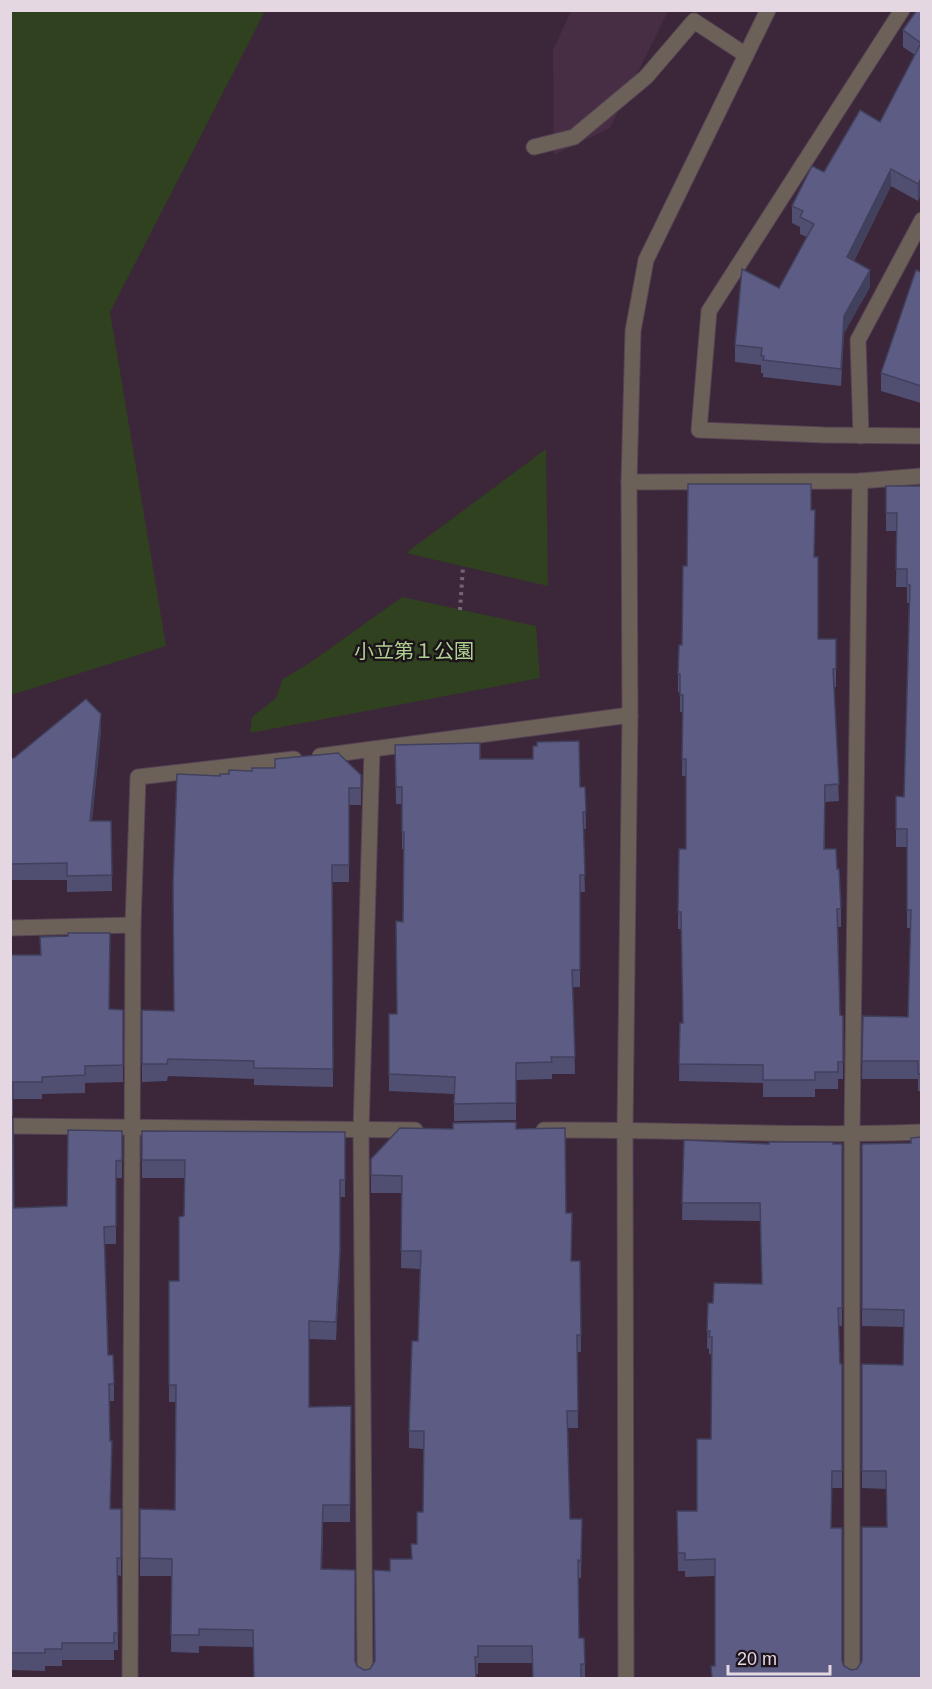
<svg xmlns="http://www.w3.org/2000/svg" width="932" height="1689" font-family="Helvetica,'Noto Sans JP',sans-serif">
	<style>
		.built { fill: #472e45 }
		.green { fill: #30411f }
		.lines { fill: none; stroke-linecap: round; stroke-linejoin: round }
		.minor-casing { stroke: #564354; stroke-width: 17 }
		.path { stroke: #776575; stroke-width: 4; stroke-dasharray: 3 4.5; stroke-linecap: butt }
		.minor { stroke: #6c6159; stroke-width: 15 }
		.wall { fill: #504f72 }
		.shaded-wall { fill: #41405d }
		.building { fill: #5d5c85; stroke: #41405d; stroke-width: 1.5 }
		.labels { text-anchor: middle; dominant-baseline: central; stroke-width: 5; stroke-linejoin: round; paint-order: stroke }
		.park-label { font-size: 20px; fill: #aed090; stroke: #1c131b }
	</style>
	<rect width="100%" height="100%" fill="#3b2739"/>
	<polygon class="built" points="571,11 668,11 610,128 554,155 553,50"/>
	<g class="green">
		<polygon points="11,10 265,11 110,312 166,646 11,695"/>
		<polygon points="546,449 548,586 406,553"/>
		<polygon points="402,597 536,626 540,678 250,733 252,717 276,698 283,679 311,662"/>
	</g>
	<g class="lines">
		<g class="minor-casing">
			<g id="minor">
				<polyline points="902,10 709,311 699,430 824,435 922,436"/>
				<polyline points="534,147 574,137 646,77 694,21 746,55"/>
				<polyline points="861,436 858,340 922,220"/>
				<polyline points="629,482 860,481 922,476"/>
				<polyline points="320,756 630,715"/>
				<polyline points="10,928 133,925"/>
				<polyline points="10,1126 415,1130"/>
				<path d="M 544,1130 C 670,1129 796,1137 922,1132"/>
				<polyline points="130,1678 133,925 138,777 294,759"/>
				<polyline points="365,1678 361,1131 372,750"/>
				<polyline points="626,1678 625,1129 630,715 629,482 633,331 646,260 768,10"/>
				<polyline points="852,1678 852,1135 860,481"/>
			</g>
		</g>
		<polyline class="path" points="460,610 463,567"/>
		<use href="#minor" class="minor"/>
	</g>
	<g class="wall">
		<polygon points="921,10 918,201 891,186 854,261 870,287 844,333 841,386 763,377 763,373 761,373 761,365 735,362 735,345 779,288 807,237 800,234 800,227 792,223 792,206 824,172 880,122 915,55 903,47 903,30"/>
		<polygon points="921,272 921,403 881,391 881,373"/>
		<polygon points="886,486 921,486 921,1091 918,1091 918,1079 862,1079 863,1016 908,1017 911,928 907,928 907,847 896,847 896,829 904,797 909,603 907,603 907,587 896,587 897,531 886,531"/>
		<polygon points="811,510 818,639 836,639 836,687 834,687 839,801 825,802 825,849 837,869 841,909 841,927 838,927 840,1015 843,1016 843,1079 838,1079 838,1089 815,1089 815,1097 763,1097 763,1083 679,1081 680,1023 683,1023 681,929 678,929 679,849 686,849 686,776 682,776 683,712 680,712 680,692 678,692 678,674 682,645 687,566"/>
		<polygon points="101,731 92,821 111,821 112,891 67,892 67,880 10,880 10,758 14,758"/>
		<polygon points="395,745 480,759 580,787 585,787 586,829 583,829 585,892 580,892 580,987 573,987 575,1074 552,1074 552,1079 516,1080 516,1120 454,1121 454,1094 389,1091 389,1014 397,1014 403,922 404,849 402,849 402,804 396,804"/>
		<polygon points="229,774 361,775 361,805 349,805 349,882 332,882 333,1087 254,1085 254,1079 168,1076 167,1081 142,1082 142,1010 174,1011 220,776"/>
		<polygon points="10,955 109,1009 123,1010 123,1082 85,1083 85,1093 42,1094 42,1099 13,1099 13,1116 10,1117"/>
		<polygon points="10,1118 14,1208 67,1206 122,1131 122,1178 116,1178 116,1244 105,1244 108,1355 114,1384 114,1401 109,1401 111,1509 121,1509 121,1576 117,1575 118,1650 114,1650 114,1660 62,1660 62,1666 45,1666 45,1671 10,1670"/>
		<polygon points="453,1129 516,1129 566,1213 571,1261 580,1261 581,1352 577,1352 578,1428 568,1428 570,1519 582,1519 581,1578 578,1578 579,1638 585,1664 585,1678 533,1678 532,1663 478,1663 478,1674 254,1678 253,1647 199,1646 199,1653 171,1652 172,1576 140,1576 140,1509 175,1510 176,1402 169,1402 169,1281 179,1281 184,1216 185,1178 142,1178 142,1131 345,1132 345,1197 340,1197 340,1269 336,1340 309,1339 309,1407 351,1406 350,1522 323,1522 322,1569 357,1666 364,1670 370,1669 375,1661 390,1571 411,1559 417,1544 423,1512 423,1449 409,1448 409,1431 418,1341 420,1269 401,1268 402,1193 371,1193 371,1159"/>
		<polygon points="684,1140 769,1144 842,1144 842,1326 838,1326 840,1364 842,1364 842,1488 832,1488 831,1528 842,1661 844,1666 851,1670 857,1669 862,1661 887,1527 886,1489 862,1488 862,1364 903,1365 904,1327 862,1326 862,1144 911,1143 921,1678 715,1666 715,1576 685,1577 685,1571 678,1571 677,1511 697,1511 711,1439 712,1354 709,1354 709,1349 707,1348 708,1303 713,1303 762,1284 760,1221 682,1220"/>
	</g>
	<g class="shaded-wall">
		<polygon points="891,169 891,186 847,274 847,257"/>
		<polygon points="921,178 921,195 918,201 918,184"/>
		<polygon points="870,270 870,287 844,333 841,386 844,316"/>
		<polygon points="101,714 101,731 90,837 90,821"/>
		<polygon points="340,1252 340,1269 336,1340 336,1322"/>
	</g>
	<g class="building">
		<polygon points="917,10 921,10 921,178 918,184 891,169 847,257 870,270 844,316 841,369 763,360 764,356 761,356 762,348 735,345 742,269 779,288 814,224 800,217 803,211 792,206 812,166 824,172 860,110 880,122 921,43 903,30"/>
		<polygon points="916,270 921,272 921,386 881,373"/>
		<polygon points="688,484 811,484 811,510 815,510 814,557 818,557 818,639 836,639 836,669 833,669 839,784 825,785 824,849 836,849 837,869 839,869 841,909 837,909 840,1015 843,1016 843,1062 838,1062 838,1072 815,1072 815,1080 763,1080 763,1065 679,1064 680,1023 683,1023 681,912 678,912 679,849 686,849 686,759 682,759 683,695 680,695 680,674 678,674 679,645 682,645 683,566 687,566"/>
		<polygon points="886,486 921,486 921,1074 918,1074 918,1061 862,1061 863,1016 908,1017 911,910 907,910 907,829 896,829 896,796 904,797 910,585 907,585 907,569 896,569 897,513 886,513"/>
		<polygon points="86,699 101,714 90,821 111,821 112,875 67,876 67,863 10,864 10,758 14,758"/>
		<polygon points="579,741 580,787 585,787 586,812 583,812 585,875 580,875 580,970 572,970 575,1057 551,1057 552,1062 516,1063 516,1103 454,1104 455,1077 389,1074 389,1014 397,1014 396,921 403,922 404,832 402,832 402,787 396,787 395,745 480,743 480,759 533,759 533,746 537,746 537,742"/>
		<polygon points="338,753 361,775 361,788 349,788 349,865 332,865 333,1069 254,1068 254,1061 168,1059 167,1064 142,1064 142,1010 174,1011 173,885 177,774 220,776 220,774 229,774 229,770 252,771 252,768 275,768 275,759"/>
		<polygon points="68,933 110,933 109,1009 123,1010 123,1065 85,1066 85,1075 42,1077 42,1082 13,1082 13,1099 10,1099 10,955 41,955 40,937 68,936"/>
		<polygon points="10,1118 13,1119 14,1208 67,1206 68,1130 122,1131 122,1160 116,1161 116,1226 104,1227 108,1355 113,1355 114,1384 109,1384 110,1441 112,1441 110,1509 121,1509 121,1558 117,1558 118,1633 114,1633 114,1643 62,1643 62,1649 45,1649 45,1653 10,1653"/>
		<polygon points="516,1122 516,1129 565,1128 566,1213 572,1213 571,1261 580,1261 581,1335 577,1335 578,1411 567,1411 570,1519 582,1519 581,1561 578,1560 579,1638 584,1638 585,1664 581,1664 581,1678 533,1678 532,1646 478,1646 478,1657 475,1657 476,1678 254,1678 253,1630 199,1629 199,1635 171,1635 172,1559 140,1558 140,1509 175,1510 176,1385 169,1385 169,1281 179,1281 179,1217 184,1216 185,1160 142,1160 142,1131 345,1132 345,1180 340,1180 340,1252 336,1322 309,1321 309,1407 351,1406 350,1505 323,1505 321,1569 355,1570 355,1661 357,1666 364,1670 370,1669 375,1661 374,1570 390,1571 390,1559 412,1559 411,1544 417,1544 417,1512 423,1512 424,1431 409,1431 412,1341 418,1341 421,1251 401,1251 402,1176 371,1175 371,1159 400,1128 453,1129 453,1123"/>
		<polygon points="921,1137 921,1678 712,1678 711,1666 715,1666 715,1559 685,1560 685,1553 678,1553 677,1511 697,1511 697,1439 711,1439 712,1337 709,1337 710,1331 707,1331 708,1303 713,1303 714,1283 762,1284 760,1203 682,1203 684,1140 769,1144 769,1142 833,1142 833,1144 842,1144 842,1308 838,1308 840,1364 842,1364 842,1471 832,1471 831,1528 842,1528 842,1661 844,1666 851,1670 857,1669 862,1661 862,1527 887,1527 886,1471 862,1471 862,1364 903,1365 904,1310 862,1309 862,1144 911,1143 911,1138"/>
	</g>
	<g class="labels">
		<g class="park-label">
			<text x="414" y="651">小立第１公園</text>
		</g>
	</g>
	<rect width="932" height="1689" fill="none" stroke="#e4d7e2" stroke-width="24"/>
	<path d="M728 1665v9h102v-9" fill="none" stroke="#e4d7e2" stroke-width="3"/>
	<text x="737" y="1665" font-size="18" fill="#e4d7e2" stroke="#1c131b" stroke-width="4.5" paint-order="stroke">20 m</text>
</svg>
